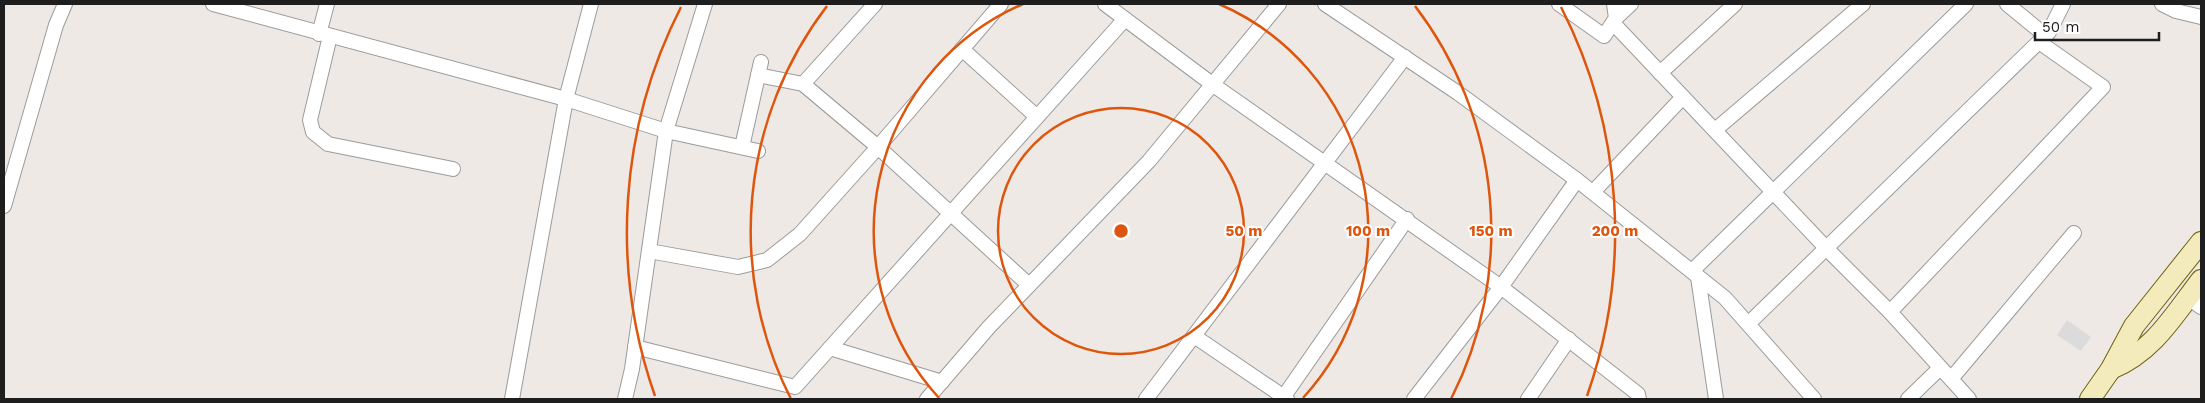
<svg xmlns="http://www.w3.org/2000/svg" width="2205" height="403" font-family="'Work Sans',sans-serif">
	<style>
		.residential { fill: #dcdbdc }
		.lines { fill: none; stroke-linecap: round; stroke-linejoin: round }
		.street-casing { stroke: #9b9b9b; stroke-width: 16 }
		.secondary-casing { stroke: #6d630e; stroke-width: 22 }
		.street { stroke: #fff; stroke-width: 14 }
		.secondary { stroke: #f4ebbd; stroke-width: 20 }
		.ring { fill: none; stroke: #de560d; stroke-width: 2.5 }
		.centre { fill: #de560d; stroke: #fff; stroke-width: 2.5 }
		.ring-label { font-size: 15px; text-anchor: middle; font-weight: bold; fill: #de560d; stroke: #fff; stroke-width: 4; stroke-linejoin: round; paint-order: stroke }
	</style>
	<rect width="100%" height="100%" fill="#eee9e5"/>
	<polygon class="residential" points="2067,320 2091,337 2081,351 2057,335"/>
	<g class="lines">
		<g class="street-casing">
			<g id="street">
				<polyline points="213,4 566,99 666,131 758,151"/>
				<polyline points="1105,4 1212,84 1501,287 1638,394 1639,399"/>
				<polyline points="1325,4 1458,93 1577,180 1725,298 1814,399"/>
				<polyline points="1559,4 1604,36 1616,18 1614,4"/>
				<polyline points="2007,4 2046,36"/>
				<polyline points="2162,4 2176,11 2201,17"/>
				<polyline points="1616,18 1631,4"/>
				<polyline points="1613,23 1828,250 1890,312 1969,399"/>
				<polyline points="319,34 327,4"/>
				<polyline points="330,36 310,120 313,132 328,144 453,169"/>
				<polyline points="962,49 1037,117"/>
				<polyline points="1660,73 1735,4"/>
				<polyline points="758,75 803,84 878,147 1029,285"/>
				<polyline points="803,84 875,4"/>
				<polyline points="1715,130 1863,4"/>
				<polyline points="742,147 761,62"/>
				<polyline points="1593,192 1683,97"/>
				<polyline points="4,206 56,25 65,4"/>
				<polyline points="649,251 738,267 767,260 800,234 878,147 1001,4"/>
				<polyline points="1692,271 1966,4"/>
				<polyline points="1698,277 1716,399"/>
				<polyline points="2187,297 2201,307"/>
				<polyline points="1890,312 2103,87 2039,42"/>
				<polyline points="1748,324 2049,32 2063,4"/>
				<polyline points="1194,336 1287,399"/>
				<polyline points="635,347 795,387 1125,19"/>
				<polyline points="830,348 942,382"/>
				<polyline points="1951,379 2074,233"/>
				<polyline points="512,399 566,99 591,4"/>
				<polyline points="625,399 632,369 666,131 705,4"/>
				<polyline points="927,399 989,327 1149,161 1279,4"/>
				<polyline points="1146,399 1405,57"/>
				<polyline points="1282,399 1407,219"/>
				<polyline points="1414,399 1501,287 1577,180"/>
				<polyline points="1528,399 1569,339"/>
				<polyline points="1908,399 1940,368"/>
			</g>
		</g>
		<g class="secondary-casing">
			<g id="secondary">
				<path d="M 2111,369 C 2153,352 2174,315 2201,280"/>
				<polyline points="2090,399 2111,369 2134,326 2201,242"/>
			</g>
		</g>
		<use href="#street" class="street"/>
		<use href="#secondary" class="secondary"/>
	</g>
	<g class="ring">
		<circle cx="1121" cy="231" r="123"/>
		<path d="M939 398A247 247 0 0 1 1023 4M1219 4A247 247 0 0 1 1303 398"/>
		<path d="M791 399A370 370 0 0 1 827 6M1415 6A370 370 0 0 1 1451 399"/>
		<path d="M655 396A494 494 0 0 1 681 7M1561 7A494 494 0 0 1 1587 396"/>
	</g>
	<circle cx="1121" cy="231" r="8" class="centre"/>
	<g class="ring-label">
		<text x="1244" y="236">50 m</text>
		<text x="1368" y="236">100 m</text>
		<text x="1491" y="236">150 m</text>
		<text x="1615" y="236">200 m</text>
	</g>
	<rect width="2205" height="403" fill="none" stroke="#1e1e1e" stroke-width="10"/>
	<path d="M2035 32v8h124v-8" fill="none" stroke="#1e1e1e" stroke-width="2.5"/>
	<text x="2042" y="32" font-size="15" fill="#1e1e1e" stroke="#ffffff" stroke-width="4" paint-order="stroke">50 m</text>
</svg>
